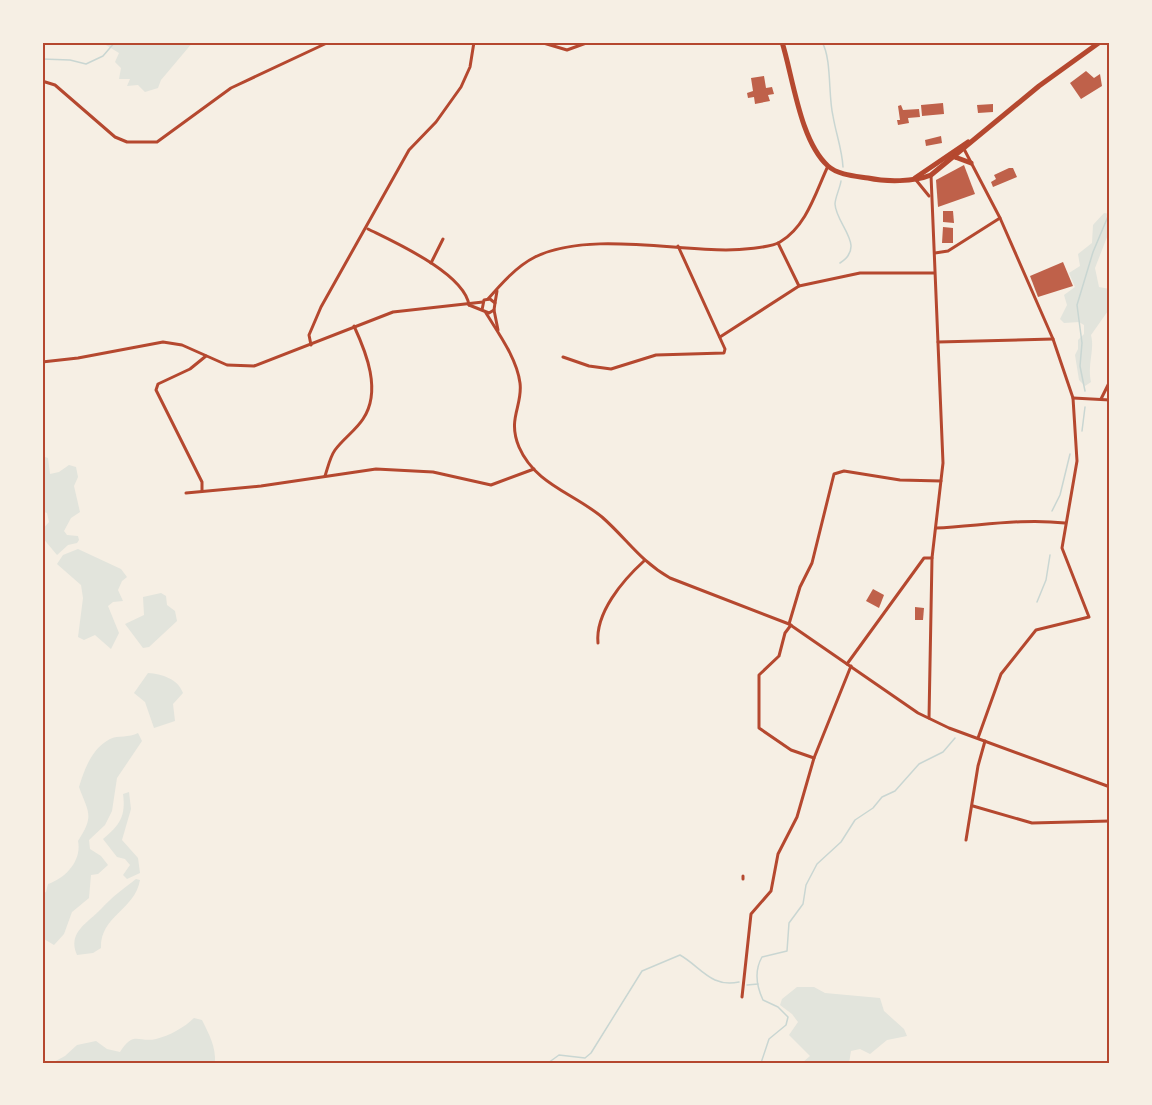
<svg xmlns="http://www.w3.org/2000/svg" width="1152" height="1105" font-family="'Roboto Condensed',sans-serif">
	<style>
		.green { fill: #e2e4dc }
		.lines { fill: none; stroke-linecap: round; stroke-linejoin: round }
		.stream { stroke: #c9d6d2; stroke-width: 1.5 }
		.building { fill: #bf614a }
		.minor { stroke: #b5482f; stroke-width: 3 }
		.primary { stroke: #b5482f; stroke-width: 5 }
		.neatline { fill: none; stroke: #b5482f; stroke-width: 2 }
	</style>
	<rect width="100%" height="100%" fill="#f6efe4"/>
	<g class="green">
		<polygon points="101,42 193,42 161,80 158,88 145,92 138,85 127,86 130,79 119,79 121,68 115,62 119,53"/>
		<path d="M 1104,213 L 1110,214 L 1109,232 L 1095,268 L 1099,287 L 1110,289 L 1110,308 L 1091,335 C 1095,351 1087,363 1091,382 L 1085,386 L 1079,380 L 1075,355 L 1078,349 L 1078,340 L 1084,334 L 1084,325 L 1079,322 L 1064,323 L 1060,319 L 1067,305 L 1064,295 L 1075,287 L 1069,273 L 1080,266 L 1078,254 L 1092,243 L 1093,225 Z"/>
		<polygon points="42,456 48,458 50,474 59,472 69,465 76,467 78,477 74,486 80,512 71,518 64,531 67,535 78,536 79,540 77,543 68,545 57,555 42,537 42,530 49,522 47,513 42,511"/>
		<polygon points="78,549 121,569 127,577 122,581 118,590 123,601 113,602 108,606 119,633 111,649 95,635 84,640 78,637 83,598 81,585 57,564 63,555"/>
		<polygon points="161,593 166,596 167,605 175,611 177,621 149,647 143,648 125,624 144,615 143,597"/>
		<path d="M 148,673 C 162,674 178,679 183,693 L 173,704 L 175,721 L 154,728 L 145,702 L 134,693 Z"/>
		<path d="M 138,733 L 142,741 L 117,778 L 112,811 L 105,825 L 89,840 L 90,849 L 101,856 L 108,865 L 98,874 L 91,875 L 89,898 L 72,912 L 64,934 L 54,945 L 44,939 L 42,894 L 46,892 L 48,884 C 66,878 82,860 78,841 C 95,815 88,812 79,787 C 84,770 92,748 110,739 C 118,735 129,738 138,733 Z"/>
		<path d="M 129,792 L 131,809 L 122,840 L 138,858 L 140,873 L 127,879 L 123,875 L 130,865 L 125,859 L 117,857 L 103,839 C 120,825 126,816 123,794 Z"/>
		<path d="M 136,879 L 140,880 C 135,910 100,916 101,948 L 93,953 L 77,955 C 67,932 88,923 101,909 C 112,897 123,889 136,879 Z"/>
		<polygon points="797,987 814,987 825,993 880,998 884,1011 904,1029 907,1036 887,1040 870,1054 860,1049 851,1051 849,1063 802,1063 810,1056 789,1035 798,1022 792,1014 780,1005 782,999"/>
		<path d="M 194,1018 L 202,1020 C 209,1034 216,1047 215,1063 L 52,1063 L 65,1056 L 77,1045 L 96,1041 L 107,1049 L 120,1052 C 134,1030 138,1043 156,1039 C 169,1036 185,1027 194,1018 Z"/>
	</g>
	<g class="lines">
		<g class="stream">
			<path d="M 822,42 C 832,59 828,96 833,116 C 836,134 842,149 843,167"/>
			<polyline points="42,59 70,60 86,64 103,56 115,42"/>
			<polyline points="1110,147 1110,155"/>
			<path d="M 840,263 C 867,246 836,225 835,204 C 835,198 840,188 841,181"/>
			<polyline points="1085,391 1080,366 1082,343 1077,305 1093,252 1109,214 1108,191 1110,184"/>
			<polyline points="1082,431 1085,407"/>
			<polyline points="1052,511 1060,495 1070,454"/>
			<polyline points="1037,602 1046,580 1050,555"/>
			<polyline points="747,985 758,984"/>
			<path d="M 548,1063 L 559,1055 L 585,1058 L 591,1053 L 642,971 L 680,955 C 701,967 711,988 739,982"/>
			<path d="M 761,1063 L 769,1039 L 786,1025 L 788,1017 L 778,1007 L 763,1000 C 756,985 754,971 762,957 L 787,951 L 789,923 L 803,904 L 806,885 L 817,864 L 841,842 L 855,820 L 873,808 L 882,797 L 895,791 L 919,764 L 943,752 L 955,738"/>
		</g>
	</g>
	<g class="building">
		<polygon points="1086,71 1094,78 1100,74 1102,86 1081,99 1070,83"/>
		<polygon points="764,76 766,88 772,87 774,94 768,95 770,101 755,104 754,97 748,98 747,93 753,91 751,78"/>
		<polygon points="943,103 944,114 922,116 921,105"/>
		<polygon points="993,104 993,112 978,113 977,105"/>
		<polygon points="901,105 903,110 919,109 920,117 908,118 909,123 898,125 897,120 900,120 898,106"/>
		<polygon points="941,136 942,143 926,146 925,140"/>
		<polygon points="964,165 975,194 938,207 936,180"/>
		<polygon points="1009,168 1013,168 1017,177 993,187 991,182 996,179 994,175"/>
		<polygon points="943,211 953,211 954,223 943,222"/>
		<polygon points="943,227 953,228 953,243 942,243"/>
		<polygon points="1063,262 1073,286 1038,297 1030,276"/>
		<polygon points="873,589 884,595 879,608 866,601"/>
		<polygon points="915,607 924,608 923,620 915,620"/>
	</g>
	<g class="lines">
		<g class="minor">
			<polyline points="540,42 567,50 589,42"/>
			<polyline points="42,81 55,85 115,137 127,142 157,142 231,88 329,42"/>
			<polyline points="964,149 1000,218 1053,339 1073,398 1077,461 1062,548 1089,617 1036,630 1001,674 978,738"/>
			<polyline points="916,180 929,196"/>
			<path d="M 368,229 C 394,242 464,273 469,305"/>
			<polyline points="778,243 799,286"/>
			<polyline points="935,253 948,251 1000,218"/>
			<polyline points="431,263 443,239"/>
			<path d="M 488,299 C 501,284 517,266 535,257 C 586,232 670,250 726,250 C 738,250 770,248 780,242 C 807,226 816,191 828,166"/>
			<polyline points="495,303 497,291"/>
			<polyline points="469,305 489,313 494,310 495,303 490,299 484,300 482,310"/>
			<polyline points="494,310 498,330"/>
			<path d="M 486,313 C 499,334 517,359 520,383 C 523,406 507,418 519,447 C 535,484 573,493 602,517 C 627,539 640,561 670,578 L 789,624 L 918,713 L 949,728 L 1110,787"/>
			<polyline points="720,337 799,286 860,273 934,273"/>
			<polyline points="938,342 1053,339"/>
			<polyline points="311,345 309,335 321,307 409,150 436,122 461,87 470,67 474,42"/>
			<polyline points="563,357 589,366 611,369 656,355 724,353 725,349 678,246"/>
			<polyline points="42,362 78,358 163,342 182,345 227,365 254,366 393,312 483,302"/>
			<polyline points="1073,398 1110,400"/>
			<polyline points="1101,399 1110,381"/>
			<path d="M 325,476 C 328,467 330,457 335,450 C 343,439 356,430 363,419 C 382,391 366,352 354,326"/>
			<polyline points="202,491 202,482 156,390 158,384 190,369 206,356"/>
			<polyline points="186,493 261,486 376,469 433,472 491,485 534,469"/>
			<path d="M 936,528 C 979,526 1022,518 1065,523"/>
			<polyline points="789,624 800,587 812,563 834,474 844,471 900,480 941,481"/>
			<polyline points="791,625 785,633 779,656 759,675 759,728 791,750 814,758"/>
			<path d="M 598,643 C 595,613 623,580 644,561"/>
			<polyline points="847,664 924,558 932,558"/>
			<polyline points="929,718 932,558 943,463 931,175"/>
			<polyline points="973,806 1032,823 1110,821"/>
			<polyline points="966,840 978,766 985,741"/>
			<polyline points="743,876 743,879"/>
			<polyline points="742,997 751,914 771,891 778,854 797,817 814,758 851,666"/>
		</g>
		<g class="primary">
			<path d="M 782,42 C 793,77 800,141 828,166 C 838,175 855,176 868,178 C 886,182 914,182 931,175 L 1039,86 L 1100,42"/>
			<polyline points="955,157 971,163"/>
			<polyline points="915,178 968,142"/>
		</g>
	</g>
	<rect width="1152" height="1105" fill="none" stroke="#f6efe4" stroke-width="87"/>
	<rect x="44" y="44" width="1064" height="1018" class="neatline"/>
</svg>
